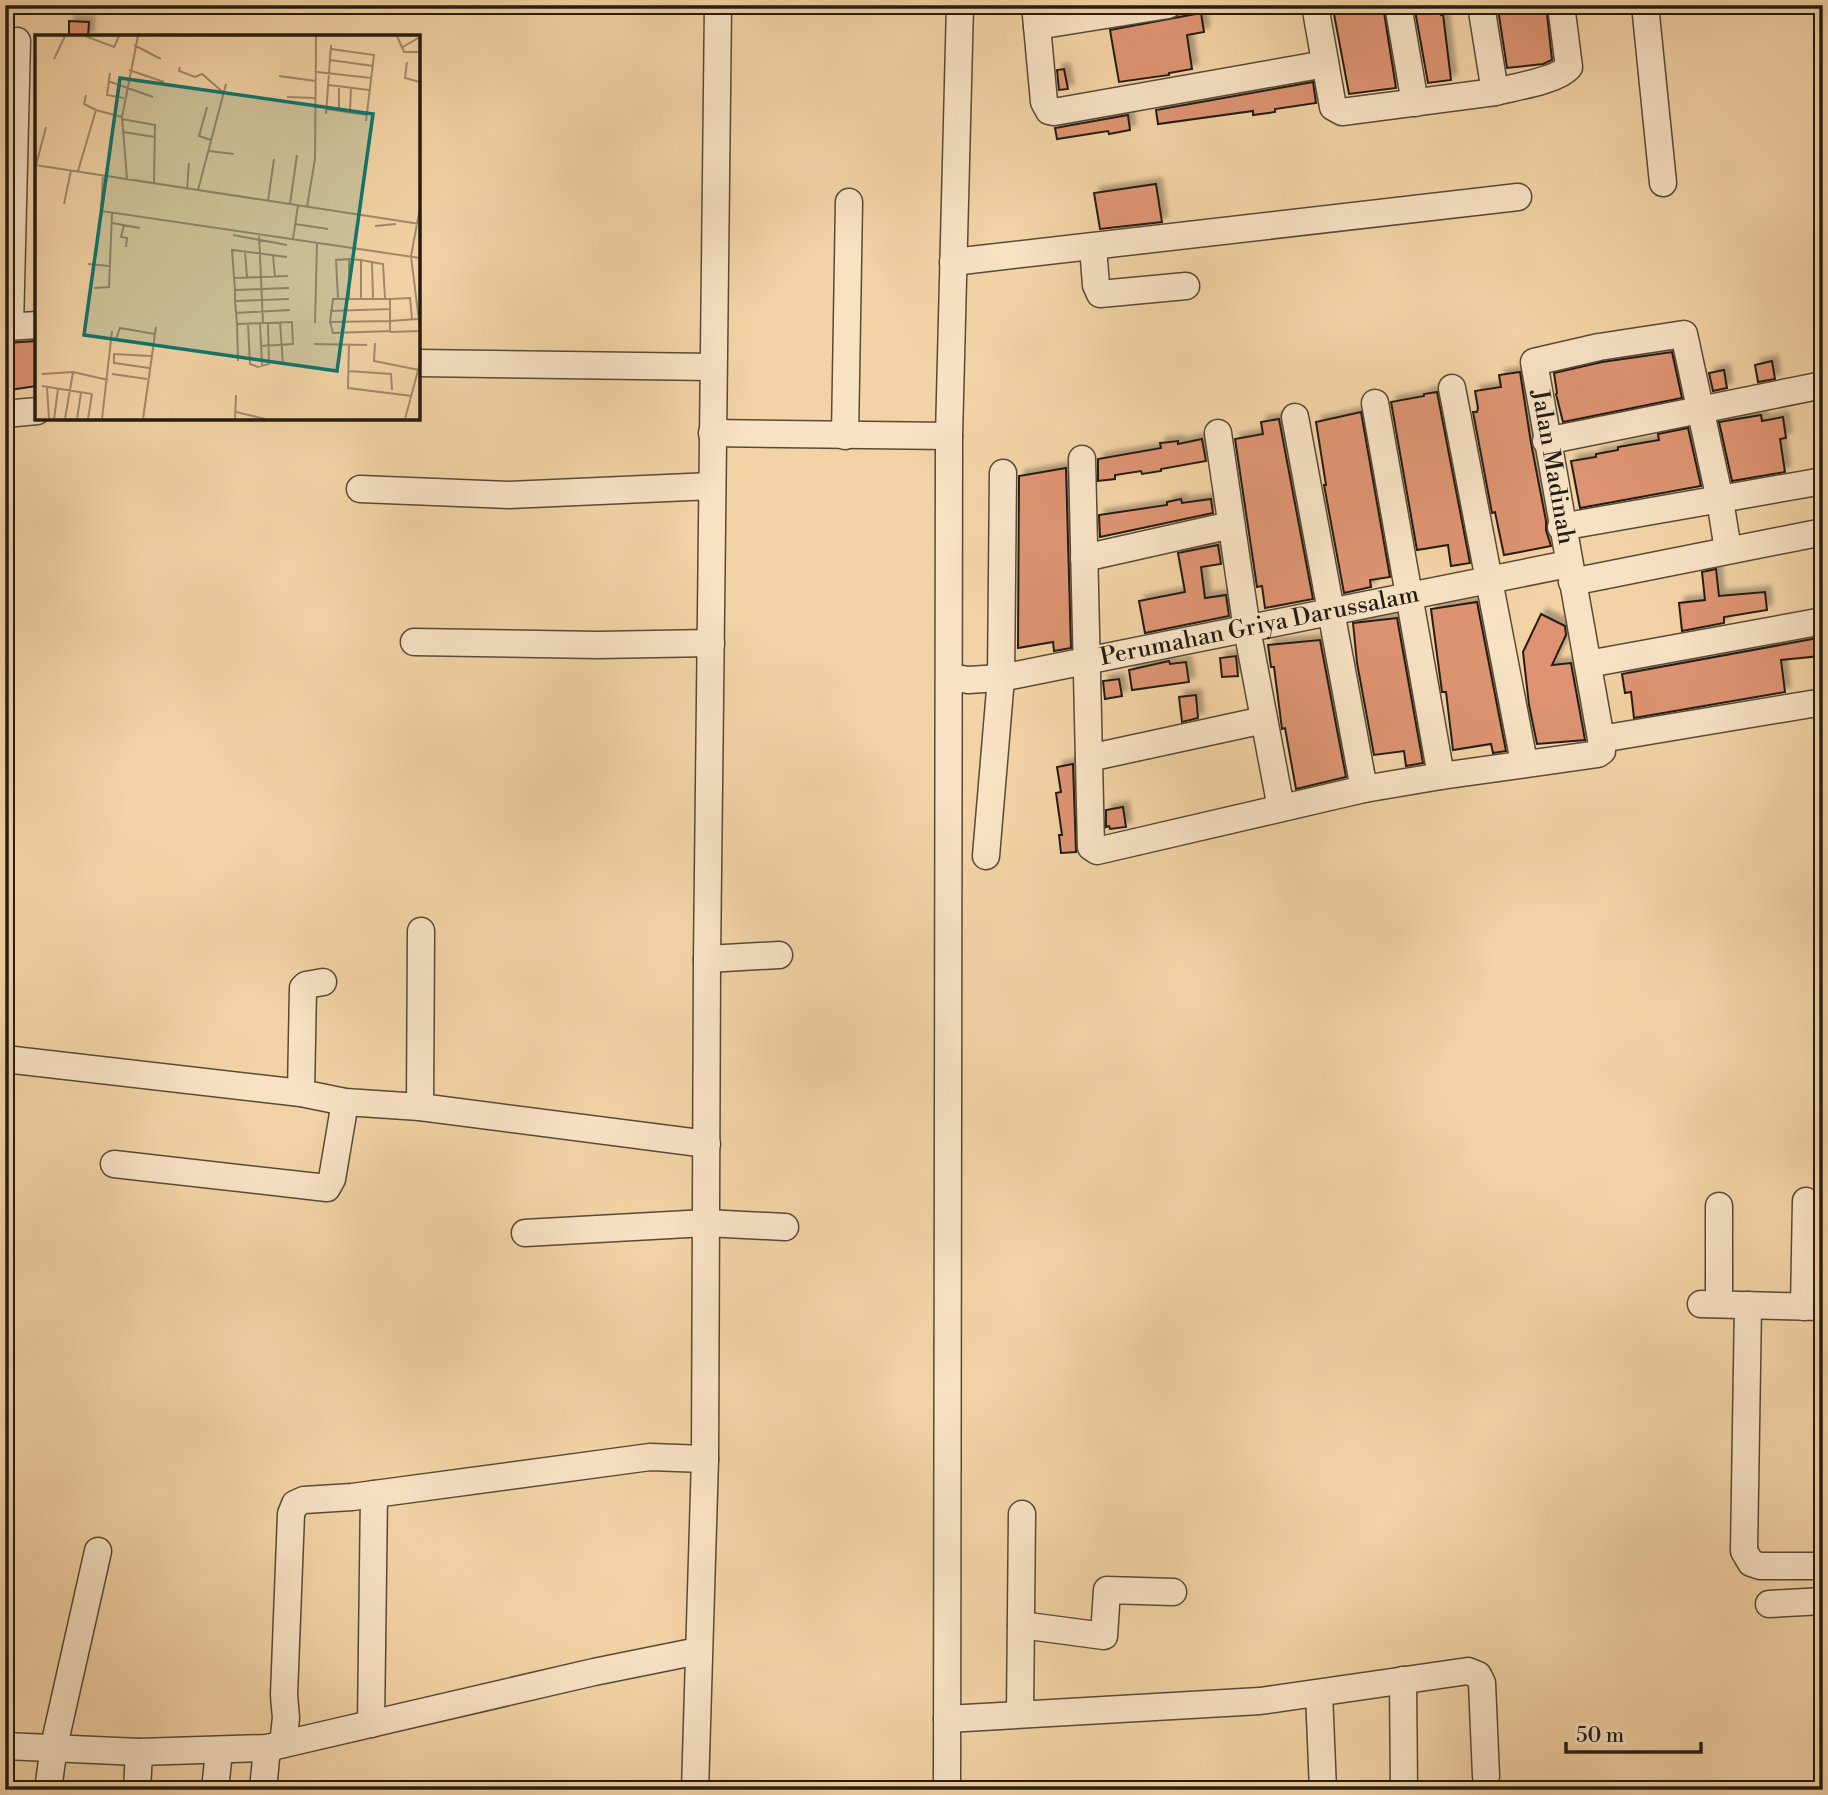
<svg xmlns="http://www.w3.org/2000/svg" width="1828" height="1795" font-family="'Libre Bodoni',serif">
	<style>
		.building { fill: #de9472; stroke: #241d13; stroke-width: 2; filter: url(#shadow) }
		.lines { fill: none; stroke-linecap: round; stroke-linejoin: round }
		.minor-casing { stroke: #584a38; stroke-width: 29 }
		.minor { stroke: #f7e2c4; stroke-width: 26 }
		.labels { text-anchor: middle; dominant-baseline: central; stroke-width: 6; stroke-linejoin: round; paint-order: stroke }
		.street-label { font-size: 24px; fill: #241d13; stroke: #f7e2c4 }
		.inset-road { fill: none; stroke: #a08a6b; stroke-width: 2 }
		.view { fill: #0f766e; fill-opacity: 0.15; stroke: #0f766e; stroke-width: 3.5 }
		.inset-edge { fill: none; stroke: #241d13; stroke-width: 3.5 }
	</style>
	<defs>
		<filter id="shadow"><feDropShadow dx="5.5" dy="-5.5" stdDeviation="2" flood-color="#0004"/></filter>
	</defs>
	<rect width="100%" height="100%" fill="#f3d3a5"/>
	<filter id="stains"><feTurbulence type="fractalNoise" baseFrequency=".00286" numOctaves="4"/><feColorMatrix values="0 0 0 0 .2 0 0 0 0 .09 0 0 0 0 .02 0 0 0 .5 -.17"/></filter>
	<radialGradient id="worn" r=".72"><stop offset=".6" stop-color="#630" stop-opacity="0"/><stop offset="1" stop-color="#630" stop-opacity=".3"/></radialGradient>
	<g class="building">
		<polygon points="1414,5 1439,5 1441,15 1443,14 1451,80 1428,83"/>
		<polygon points="1523,5 1546,5 1552,60 1543,64 1507,68 1498,9"/>
		<polygon points="1383,6 1396,88 1349,94 1334,14"/>
		<polygon points="1201,13 1204,32 1187,35 1192,69 1169,73 1169,75 1119,82 1110,30"/>
		<polygon points="69,21 89,22 88,37 69,37"/>
		<polygon points="1064,69 1068,89 1059,90 1057,70"/>
		<polygon points="1313,82 1316,103 1275,109 1275,112 1253,115 1253,111 1158,124 1156,110"/>
		<polygon points="1128,115 1130,130 1109,134 1108,131 1057,139 1055,128"/>
		<polygon points="1156,184 1162,222 1100,229 1094,193"/>
		<polygon points="37,341 37,386 9,390 5,343"/>
		<polygon points="1672,352 1682,398 1563,422 1556,394 1557,393 1554,373 1602,362"/>
		<polygon points="1772,361 1775,379 1758,382 1755,365"/>
		<polygon points="1724,370 1727,388 1713,391 1709,373"/>
		<polygon points="1520,372 1531,443 1546,521 1546,530 1551,546 1504,555 1495,512 1492,513 1473,412 1477,412 1478,408 1475,391 1501,387 1499,375"/>
		<polygon points="1437,392 1470,563 1451,566 1448,545 1417,550 1391,402 1424,396 1424,394"/>
		<polygon points="1361,412 1390,577 1370,580 1371,587 1344,593 1324,485 1326,485 1316,422"/>
		<polygon points="1761,415 1762,421 1783,417 1786,438 1780,439 1785,472 1732,481 1719,422"/>
		<polygon points="1279,419 1313,599 1265,608 1262,586 1257,587 1235,439 1263,434 1261,422"/>
		<polygon points="1688,428 1701,486 1580,508 1571,461 1596,457 1596,454 1618,450 1618,447 1659,440 1658,434"/>
		<polygon points="1202,439 1206,461 1161,469 1161,471 1142,474 1141,471 1115,475 1115,479 1098,481 1098,459 1161,448 1160,443 1178,441 1178,444"/>
		<polygon points="1066,468 1071,648 1054,651 1053,642 1018,648 1019,476"/>
		<polygon points="1181,499 1182,503 1211,499 1213,513 1100,537 1099,515 1167,505 1167,502"/>
		<polygon points="1218,545 1221,564 1201,567 1205,598 1226,595 1229,616 1145,633 1139,601 1185,592 1178,553"/>
		<polygon points="1716,569 1719,596 1765,592 1767,610 1724,617 1724,623 1682,631 1679,603 1705,600 1702,572"/>
		<polygon points="1477,602 1506,751 1493,753 1491,744 1453,750 1446,692 1442,692 1431,609"/>
		<polygon points="1541,614 1565,626 1566,635 1552,665 1571,663 1585,740 1537,744 1529,705 1523,652"/>
		<polygon points="1397,618 1423,763 1406,766 1404,751 1374,755 1357,663 1353,623"/>
		<polygon points="1818,638 1820,656 1781,660 1785,692 1634,718 1631,692 1625,693 1622,674"/>
		<polygon points="1320,640 1346,777 1296,789 1285,728 1282,729 1274,667 1271,667 1268,645"/>
		<polygon points="1236,656 1238,676 1222,677 1220,658"/>
		<polygon points="1169,661 1170,664 1186,662 1189,682 1132,690 1129,670"/>
		<polygon points="1119,679 1122,696 1105,699 1103,681"/>
		<polygon points="1196,695 1198,718 1182,722 1179,697"/>
		<polygon points="1073,764 1076,852 1061,853 1059,835 1062,835 1056,793 1061,792 1057,767"/>
		<polygon points="1123,807 1126,827 1110,829 1109,826 1106,827 1106,810"/>
	</g>
	<g class="lines">
		<g class="minor-casing">
			<g id="minor">
				<polyline points="1035,5 1037,26 1168,5"/>
				<polyline points="1315,5 1333,107 1342,112 1495,92 1481,5"/>
				<polyline points="1398,5 1415,103"/>
				<polyline points="1645,5 1663,183"/>
				<polyline points="1037,26 1044,102 1049,111 1054,112 1325,64"/>
				<path d="M 1495,92 C 1514,87 1557,81 1569,67 L 1561,5"/>
				<polyline points="1093,247 1096,285 1100,294 1186,286"/>
				<polyline points="953,262 1518,197"/>
				<polyline points="5,327 37,325"/>
				<polyline points="10,327 17,41"/>
				<polyline points="418,363 713,367"/>
				<polyline points="1452,388 1524,762"/>
				<polyline points="1375,403 1441,776 1598,754 1602,751 1601,739"/>
				<polyline points="5,414 37,411"/>
				<polyline points="1295,417 1364,789 1441,776"/>
				<polyline points="712,433 949,436"/>
				<polyline points="1218,433 1247,629 1281,808"/>
				<polyline points="845,436 849,202"/>
				<polyline points="1546,441 1823,385"/>
				<polyline points="1082,459 1091,847 1097,851 1364,789"/>
				<polyline points="360,489 509,495 712,486"/>
				<polyline points="1561,527 1823,481"/>
				<path id="s1" d="M 1728,550 L 1720,500 L 1684,334 L 1599,347 L 1534,362 L 1601,739 L 1823,702"/>
				<polyline points="1084,558 1231,525"/>
				<polyline points="1572,582 1823,532"/>
				<polyline points="414,642 598,645 711,643"/>
				<polyline points="1588,664 1823,621"/>
				<path id="s2" d="M 950,677 L 968,680 L 1001,678 L 1568,564"/>
				<polyline points="1089,758 1264,720"/>
				<polyline points="986,856 1001,678 1003,473"/>
				<polyline points="707,959 779,955"/>
				<polyline points="5,1059 301,1093 345,1102 420,1107 707,1144"/>
				<polyline points="301,1093 303,988 306,985 323,982"/>
				<polyline points="420,1107 421,931"/>
				<polyline points="114,1164 327,1188 332,1179 345,1102"/>
				<polyline points="1719,1206 1719,1304"/>
				<polyline points="525,1233 706,1223 785,1227"/>
				<polyline points="1701,1304 1823,1307"/>
				<polyline points="1748,1305 1744,1551 1751,1563 1760,1566 1823,1566"/>
				<polyline points="1804,1307 1806,1201"/>
				<polyline points="1769,1604 1823,1601"/>
				<polyline points="1021,1625 1104,1636 1107,1590 1173,1592"/>
				<polyline points="1403,1680 1404,1790"/>
				<polyline points="1319,1693 1323,1790"/>
				<polyline points="1020,1714 1022,1514"/>
				<polyline points="947,1719 1260,1701 1468,1671 1478,1675 1482,1683 1486,1776"/>
				<polyline points="371,1724 374,1494"/>
				<polyline points="283,1744 286,1718 284,1695 291,1514 295,1504 304,1500 352,1497 650,1457 705,1459"/>
				<polyline points="5,1746 139,1752 267,1748 594,1672 698,1651"/>
				<polyline points="48,1790 54,1746 98,1551"/>
				<polyline points="137,1790 139,1752"/>
				<polyline points="215,1790 219,1751"/>
				<polyline points="263,1790 267,1748"/>
				<polyline points="695,1790 705,1459 707,959 718,5"/>
				<polyline points="947,1790 949,436 960,5"/>
			</g>
		</g>
		<use href="#minor" class="minor"/>
	</g>
	<g class="labels">
		<g class="street-label">
			<text stroke="none"><textPath href="#s1" startOffset="480">Jalan Madinah</textPath></text>
			<text stroke="none"><textPath href="#s2" startOffset="315">Perumahan Griya Darussalam</textPath></text>
		</g>
	</g>
	<g transform="translate(35 35)">
		<rect width="385" height="385" fill="#f3d3a5"/>
		<path class="inset-road" d="M 50,1 L 79,12 L 84,1M 362,1 L 369,17 L 385,17M 99,10 L 126,24M 366,13 L 385,2M 296,14 L 339,20 L 331,86M 19,24 L 30,1M 295,25 L 338,31M 372,27 L 370,43 L 385,47M 145,32 L 144,36 L 160,42 L 167,39 L 189,58M 94,35 L 129,47M 282,37 L 336,43M 75,38 L 72,60 L 89,63M 244,41 L 281,46M 73,46 L 118,62M 294,50 L 334,55M 51,60 L 49,69 L 61,75M 252,62 L 280,63M 172,72 L 164,101 L 176,105M 292,74 L 332,80M 304,76 L 304,51M 315,77 L 316,53M 291,79 L 296,10M 87,84 L 120,90 L 119,149M 88,97 L 120,102M 174,116 L 199,119M 0,130 L 385,189M 1,130 L 11,92M 43,136 L 61,75 L 87,82M 68,140 L 66,176 L 385,223M 92,144 L 87,82 L 103,1M 152,154 L 154,128M 163,155 L 191,49M 233,166 L 239,124M 29,169 L 36,135M 255,169 L 262,120M 272,172 L 280,124 L 281,1M 385,173 L 376,221 L 385,294M 77,188 L 105,193M 260,189 L 293,194M 89,190 L 86,202 L 92,203 L 91,212M 340,191 L 361,189M 224,199 L 228,288M 198,200 L 252,210M 258,204 L 263,170M 210,217 L 212,242M 238,220 L 240,242M 326,225 L 348,229 L 350,263M 337,227 L 338,263M 53,229 L 74,231M 199,243 L 253,241M 59,253 L 74,252 L 77,178M 200,255 L 197,215 L 252,222M 303,264 L 301,225 L 314,224M 314,264 L 314,224 L 326,225 L 326,263M 354,264 L 375,263 L 377,284M 200,266 L 200,255 L 254,253M 295,276 L 355,274M 200,278 L 255,275M 245,287 L 248,329M 295,287 L 298,298 L 355,296 L 355,266 L 354,264 L 298,264 L 295,287 L 355,286 L 383,284M 225,288 L 227,331M 280,288 L 282,208M 202,289 L 200,266 L 254,264M 213,289 L 215,329 L 223,332 L 234,329 L 233,288M 355,297 L 385,296M 340,308 L 339,326 L 384,335M 279,309 L 332,310M 118,310 L 81,304 L 85,293 L 120,299M 314,310 L 313,353 L 377,361M 203,326 L 202,289 L 257,287 L 258,309 L 226,311M 114,333 L 79,328 L 79,319 L 116,321M 313,336 L 356,339 L 357,355M 7,339 L 38,337 L 73,345M 77,339 L 112,344M 7,351 L 57,359 L 53,384M 12,352 L 14,384M 201,377 L 230,384M 19,384 L 23,354M 30,384 L 38,337M 42,384 L 46,358M 67,384 L 77,296M 108,384 L 121,292M 200,384 L 201,360M 370,384 L 385,328"/>
		<path class="view" d="M 85,43 L 338,79 L 302,336 L 49,300 Z"/>
		<rect width="385" height="385" class="inset-edge"/>
	</g>
	<rect width="1828" height="1795" fill="none" stroke="#f3d3a5" stroke-width="28"/>
	<rect x="7" y="7" width="1814" height="1781" fill="none" stroke="#241d13" stroke-width="3.5"/>
	<rect x="14" y="14" width="1800" height="1767" fill="none" stroke="#241d13" stroke-width="2"/>
	<path d="M1566 1742v10h135v-10" fill="none" stroke="#241d13" stroke-width="3.5"/>
	<text x="1576" y="1742" font-size="21" fill="#241d13" stroke="#f7e2c4" stroke-width="5" paint-order="stroke">50 m</text>
	<rect width="100%" height="100%" filter="url(#stains)"/>
	<rect width="100%" height="100%" fill="url(#worn)"/>
</svg>
